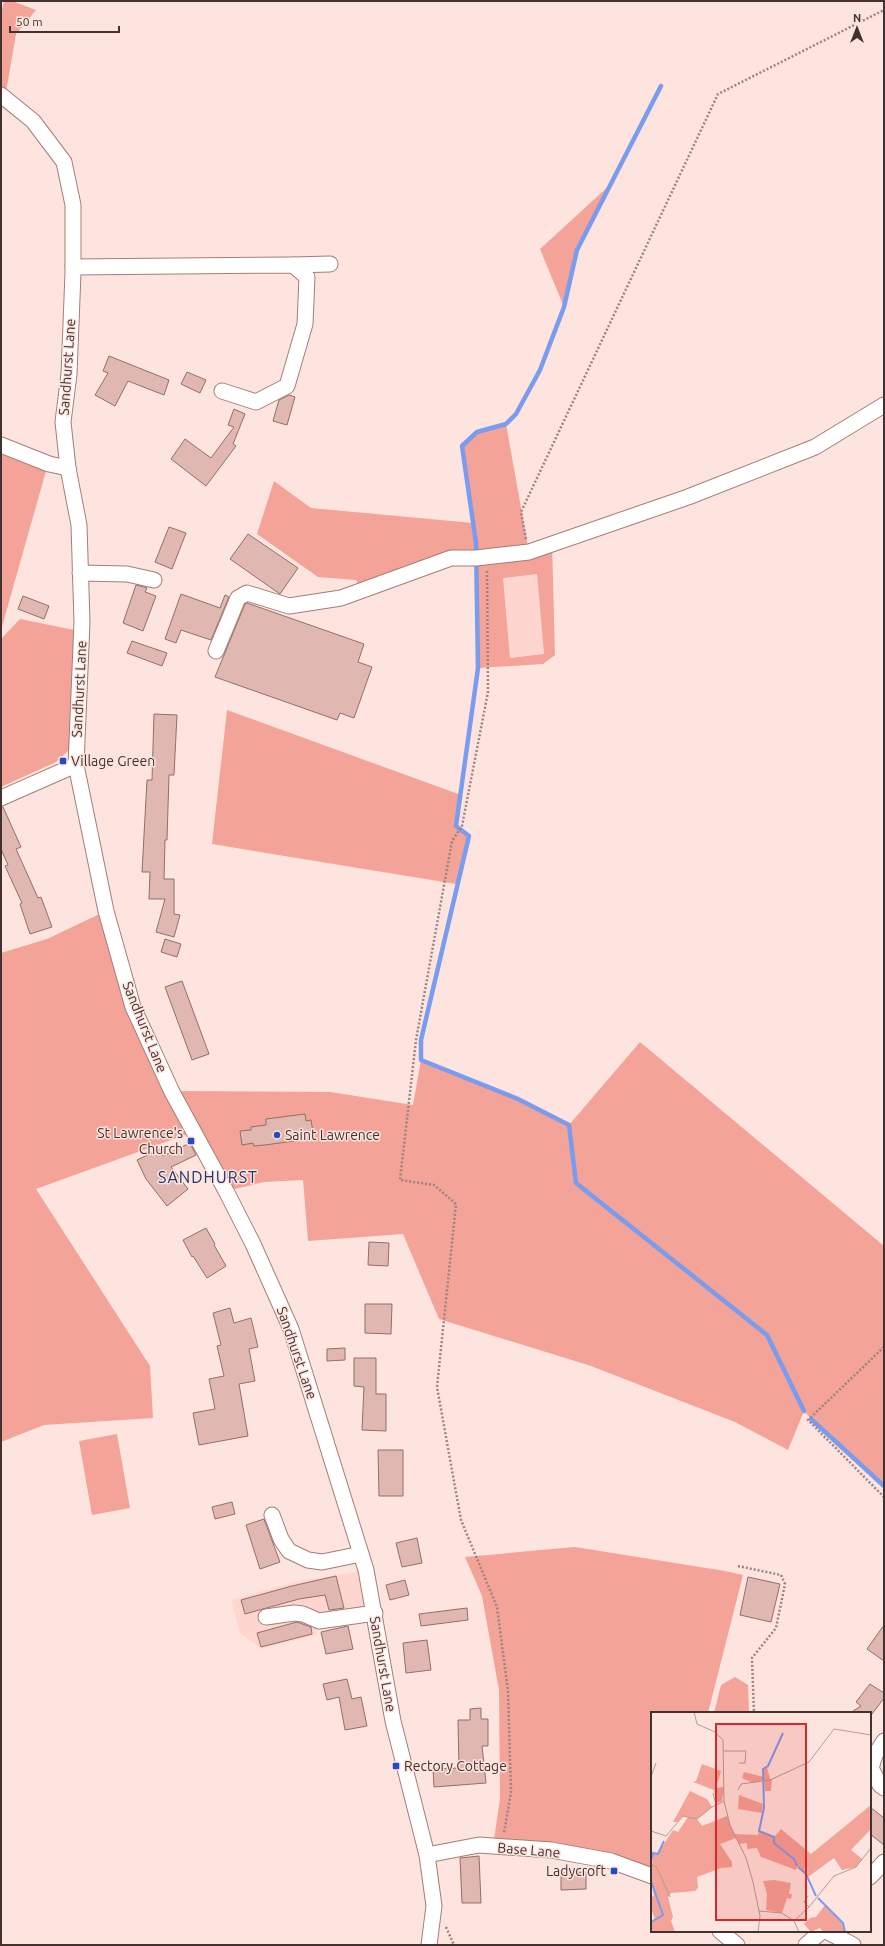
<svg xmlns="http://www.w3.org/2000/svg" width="885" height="1946" font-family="Ubuntu,sans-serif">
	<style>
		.built { fill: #ffd6cf }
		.green { fill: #f3a397; fill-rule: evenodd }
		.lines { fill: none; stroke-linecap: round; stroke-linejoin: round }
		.stream { stroke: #799cef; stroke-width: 4.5 }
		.building { fill: #e1b7b1; stroke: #946e68 }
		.minor-casing { stroke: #a47d77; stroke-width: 17 }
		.path { stroke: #9a8581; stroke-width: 2.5; stroke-dasharray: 2 2; stroke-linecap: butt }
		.minor { stroke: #fff; stroke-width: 15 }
		.poi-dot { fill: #274cbb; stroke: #fee4df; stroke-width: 1.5 }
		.labels { text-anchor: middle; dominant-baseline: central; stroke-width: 3; stroke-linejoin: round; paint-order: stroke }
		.street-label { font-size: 14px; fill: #42322f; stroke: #fee4df }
		.poi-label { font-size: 14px; fill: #42322f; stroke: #fee4df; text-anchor: start }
		.quarter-label { font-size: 16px; letter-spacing: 1px; fill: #20356c; stroke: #fee4df }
		.inset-river { fill: none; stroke: #799cef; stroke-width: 2 }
		.inset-road { fill: none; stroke: #b39d99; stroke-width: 1 }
		.view { fill: #d62828; fill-opacity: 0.15; stroke: #d62828; stroke-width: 2 }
		.inset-edge { fill: none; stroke: #42322f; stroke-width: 2 }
	</style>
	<rect width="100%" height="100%" fill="#fee4df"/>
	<g class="built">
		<polygon points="537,574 544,654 510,658 502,577"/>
		<polygon points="366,1570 376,1619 317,1630 316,1635 261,1649 240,1633 231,1600 291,1583"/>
	</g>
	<g class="green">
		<polygon points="4,1 12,1 36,10 16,34 5,98 1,95 1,14"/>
		<polygon points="611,184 577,250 564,307 540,249"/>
		<path d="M 506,424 L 529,552 L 552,544 L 555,655 L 543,664 L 478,668 L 476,558 L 361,590 L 356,580 L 318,577 L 257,534 L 274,481 L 311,508 L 473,523 L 462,446 L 477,432 ZM 537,574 L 544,654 L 510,658 L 503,578 Z"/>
		<polygon points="1,453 46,471 1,630"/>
		<polygon points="20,619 74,630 69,750 56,762 1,787 1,639"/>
		<polygon points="227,710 461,795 456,826 469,836 456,884 212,844"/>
		<polygon points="106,911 115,947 172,1091 330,1092 413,1105 421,1060 518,1099 569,1125 640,1042 884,1246 884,1486 819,1428 804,1411 788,1450 735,1422 591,1366 439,1319 403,1234 308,1241 303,1180 264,1182 226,1191 193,1132 36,1189 150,1366 153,1418 44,1425 1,1442 1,953 47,939"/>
		<polygon points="117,1434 130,1508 92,1515 79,1441"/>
		<polygon points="575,1547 725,1571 743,1575 708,1713 652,1713 652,1876 493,1846 500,1799 499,1690 482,1596 465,1557"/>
		<polygon points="735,1677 748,1685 749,1713 714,1713 721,1685"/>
	</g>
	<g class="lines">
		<g class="stream">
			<polyline points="661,86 577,250 564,307 540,370 516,414 506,424 477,432 462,446 476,543 478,668 456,826 469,836 421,1040 421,1060 518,1099 569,1125 576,1183 767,1335 804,1411"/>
			<polyline points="811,1419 884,1486"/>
		</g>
	</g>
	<g class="building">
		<polygon points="109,356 169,380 164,395 128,381 115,406 95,395 108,373 103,371"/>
		<polygon points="187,372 206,380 200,393 181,384"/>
		<polygon points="289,395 295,397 287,425 273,421 279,400"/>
		<polygon points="234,409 245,414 233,444 236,446 206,486 171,459 185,439 211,458 234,427 228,425"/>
		<polygon points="169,527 186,533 172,569 155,562"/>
		<polygon points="248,534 298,568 280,594 230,559"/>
		<polygon points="136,585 147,588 145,592 156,596 143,631 123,623"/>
		<polygon points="181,594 220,608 225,595 229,597 211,640 181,630 176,643 165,639"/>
		<polygon points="23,596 49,606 44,619 18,609"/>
		<polygon points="247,603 364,644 358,662 372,667 354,718 340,713 337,720 215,677 245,604"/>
		<polygon points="132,641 167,653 162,666 127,653"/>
		<polygon points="154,714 177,715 174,775 169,775 167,840 165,840 164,879 174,879 174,914 180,915 174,937 156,932 165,899 149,899 150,872 142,872 147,780 152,780"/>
		<polygon points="1,807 3,807 21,847 16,849 38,898 41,897 52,927 30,934 20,904 22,903 5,866 8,865 1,849"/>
		<polygon points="165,939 181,944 177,957 161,952"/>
		<polygon points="182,981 209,1054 192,1060 165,987"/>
		<polygon points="305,1114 306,1121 311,1120 314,1138 265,1145 254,1146 253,1143 242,1145 240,1131 251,1130 251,1127 266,1125 266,1119"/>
		<polygon points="190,1143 196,1155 171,1167 188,1189 167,1206 146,1179 137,1160 160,1149 163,1156"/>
		<polygon points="206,1228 215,1244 214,1245 226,1266 207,1278 193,1256 192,1257 183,1240"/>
		<polygon points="369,1242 389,1243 388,1266 368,1265"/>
		<polygon points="365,1304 392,1304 391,1334 365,1333"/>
		<polygon points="230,1308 234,1323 251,1318 258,1347 249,1349 255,1381 239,1384 248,1436 199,1445 193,1413 215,1409 209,1379 224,1376 217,1346 221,1345 213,1313"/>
		<polygon points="345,1348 345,1360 327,1361 327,1349"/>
		<polygon points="354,1358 376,1358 376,1394 386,1394 386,1431 362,1430 364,1387 354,1386"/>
		<polygon points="378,1450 403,1450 403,1496 379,1496"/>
		<polygon points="232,1502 235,1514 215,1519 212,1507"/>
		<polygon points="264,1519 280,1562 260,1569 246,1525"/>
		<polygon points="417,1538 422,1563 402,1567 396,1543"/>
		<polygon points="336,1576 344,1608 329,1610 325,1595 299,1599 245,1614 241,1600 292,1586"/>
		<polygon points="748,1577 780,1584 771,1622 740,1615"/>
		<polygon points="405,1580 409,1595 390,1600 386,1585"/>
		<polygon points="467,1608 468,1620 421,1626 419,1614"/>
		<polygon points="297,1622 311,1627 312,1634 261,1647 257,1633"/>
		<polygon points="884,1625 884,1661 867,1649"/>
		<polygon points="348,1626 353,1649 326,1654 321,1632"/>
		<polygon points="427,1640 431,1670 406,1673 403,1643"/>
		<polygon points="347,1679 352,1699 361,1697 367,1726 345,1730 339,1697 327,1700 323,1684"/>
		<polygon points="870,1684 884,1693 884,1698 872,1714 850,1713 861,1706 856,1702"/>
		<polygon points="481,1708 481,1719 488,1719 488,1746 482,1746 486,1783 434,1787 433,1769 459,1768 458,1720 470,1720 470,1709"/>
		<polygon points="870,1807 884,1818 884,1845 870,1834"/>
		<polygon points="479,1856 481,1903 462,1903 460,1858"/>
		<polygon points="586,1872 586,1889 561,1890 561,1873"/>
	</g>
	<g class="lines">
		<g class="minor-casing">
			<g id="minor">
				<polyline points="1,95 33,121 64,162 73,205 73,273 69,374 63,422 68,468 79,525 82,622 76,765 106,911 133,1007 172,1092 226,1191 253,1244 291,1329 366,1570 393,1721 427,1855 434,1906 429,1945"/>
				<polyline points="293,265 330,264"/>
				<polyline points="73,267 293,265 307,277 305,324 287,386 256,402 222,391"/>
				<polyline points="1,445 49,464 68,468"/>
				<polyline points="80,573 127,574 154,580"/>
				<polyline points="216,651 238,598 247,593 289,606 341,598 451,558 476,558 529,552 688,497 815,447 884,405"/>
				<polyline points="1,798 76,765"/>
				<polyline points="272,1515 281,1539 289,1551 308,1560 322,1562 361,1554"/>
				<polyline points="266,1617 294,1613 303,1614 319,1621 375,1613"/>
				<polyline points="884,1741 875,1755 871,1768 880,1785 884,1788"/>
				<polyline points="427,1855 479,1845 551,1850 611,1861 652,1876"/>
				<polyline points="870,1877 884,1862"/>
				<polyline points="720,1931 737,1945"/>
				<polyline points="826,1931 853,1945"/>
				<polyline points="806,1945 822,1931"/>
			</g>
		</g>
		<g class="path">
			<polyline points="526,539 521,512 718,94 884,10"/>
			<polyline points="487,571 488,692 462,826 452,841 416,1040 400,1180 434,1185 456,1204 437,1387 461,1520 497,1607 508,1691 511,1792 504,1833"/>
			<polyline points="884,1347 808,1420 884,1497"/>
			<polyline points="738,1566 781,1575 785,1584 776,1628 752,1658 754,1713"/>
			<polyline points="446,1927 454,1945"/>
		</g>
		<use href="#minor" class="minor"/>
	</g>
	<g class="poi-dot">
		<rect x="59" y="757" width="8" height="8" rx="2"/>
		<circle cx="277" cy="1135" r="4"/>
		<rect x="187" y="1137" width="8" height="8" rx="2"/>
		<rect x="392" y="1762" width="8" height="8" rx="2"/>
		<rect x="610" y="1867" width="8" height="8" rx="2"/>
	</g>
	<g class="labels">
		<g class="street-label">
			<text transform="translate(67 367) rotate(-86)">Sandhurst Lane</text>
			<text transform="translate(79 689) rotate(-87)">Sandhurst Lane</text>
			<text transform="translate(145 1027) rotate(68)">Sandhurst Lane</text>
			<text transform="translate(297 1353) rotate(71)">Sandhurst Lane</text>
			<text transform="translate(383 1664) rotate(80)">Sandhurst Lane</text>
			<text transform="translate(529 1850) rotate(5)">Base Lane</text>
		</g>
		<g class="poi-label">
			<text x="71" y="761">Village Green</text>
			<text x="183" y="1133" text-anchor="end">St Lawrence's<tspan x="183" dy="16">Church</tspan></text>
			<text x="285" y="1135">Saint Lawrence</text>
			<text x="404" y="1766">Rectory Cottage</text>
			<text x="606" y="1871" text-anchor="end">Ladycroft</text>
		</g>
		<g class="quarter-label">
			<text x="208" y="1177">SANDHURST</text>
		</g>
	</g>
	<g transform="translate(651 1712)">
		<rect width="220" height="220" fill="#fee4df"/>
		<path d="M 51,52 L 70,59 L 65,76 L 73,75 L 71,89 L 65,91 L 63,78 L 42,70 L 45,69 ZM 116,55 L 119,67 L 121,67 L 120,79 L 114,79 L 113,68 L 102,71 L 91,66 L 93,60 L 113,65 L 112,57 ZM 39,79 L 56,87 L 61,95 L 46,107 L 51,114 L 76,104 L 83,122 L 107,123 L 108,119 L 123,125 L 130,117 L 160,142 L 220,93 L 220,117 L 200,138 L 211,147 L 205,155 L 191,158 L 183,146 L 157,165 L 147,154 L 145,158 L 110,145 L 106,136 L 96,137 L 96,131 L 88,132 L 85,126 L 69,132 L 81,150 L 81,155 L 70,156 L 46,165 L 47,176 L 44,179 L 20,181 L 17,185 L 22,205 L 20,209 L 24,220 L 0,220 L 0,210 L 4,207 L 0,196 L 0,185 L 3,184 L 0,169 L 2,141 L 7,141 L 22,118 L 27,120 L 37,105 L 32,104 L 26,110 L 22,110 ZM 88,83 L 112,92 L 111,101 L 87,97 ZM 123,168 L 140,171 L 138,182 L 141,182 L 140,187 L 136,186 L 131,201 L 115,198 L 116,182 L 112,169 ZM 174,193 L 192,211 L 194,220 L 172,220 L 169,216 L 160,220 L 153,212 L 159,206 L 165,205 Z" fill="#f3a397"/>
		<path class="inset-river" d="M 132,21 L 117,54 L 112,57 L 113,96 L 108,119 L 123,125 L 123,131 L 143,147 L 146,154M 0,149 L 2,141 L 7,142 L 13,129M 147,155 L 155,162 L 165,184M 0,169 L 12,203 L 0,210M 167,186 L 192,211 L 194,220"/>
		<path class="inset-road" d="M 43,0 L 46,12 L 64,20 L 72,28 L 73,89 L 79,113 L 95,146 L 102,170 L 109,204 L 107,220M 73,39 L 95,39 L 94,51 L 88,51M 0,65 L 5,51M 87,78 L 90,72 L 119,68 L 158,50 L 183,17 L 220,23M 62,81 L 65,93M 0,119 L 15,124 L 32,104 L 46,107 L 61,95 L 73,89M 0,152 L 6,156 L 19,185M 157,184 L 153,190 L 158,195M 108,199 L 131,201 L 143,209 L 148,220M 143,209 L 158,195 L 183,164 L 205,155 L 220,136"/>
		<path class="view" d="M 65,12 L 155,12 L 155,208 L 65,208 Z"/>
		<rect width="220" height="220" class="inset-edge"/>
	</g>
	<rect width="885" height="1946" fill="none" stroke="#42322f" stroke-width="4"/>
	<g transform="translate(857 28)" stroke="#fee4df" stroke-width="3" paint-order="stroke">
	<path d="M0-3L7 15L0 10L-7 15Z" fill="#42322f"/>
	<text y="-6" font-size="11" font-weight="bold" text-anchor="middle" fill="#42322f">N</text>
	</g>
	<path d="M10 26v6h109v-6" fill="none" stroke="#42322f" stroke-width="2"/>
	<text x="16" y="26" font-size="12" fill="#42322f" stroke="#fee4df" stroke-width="3" paint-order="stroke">50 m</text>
</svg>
